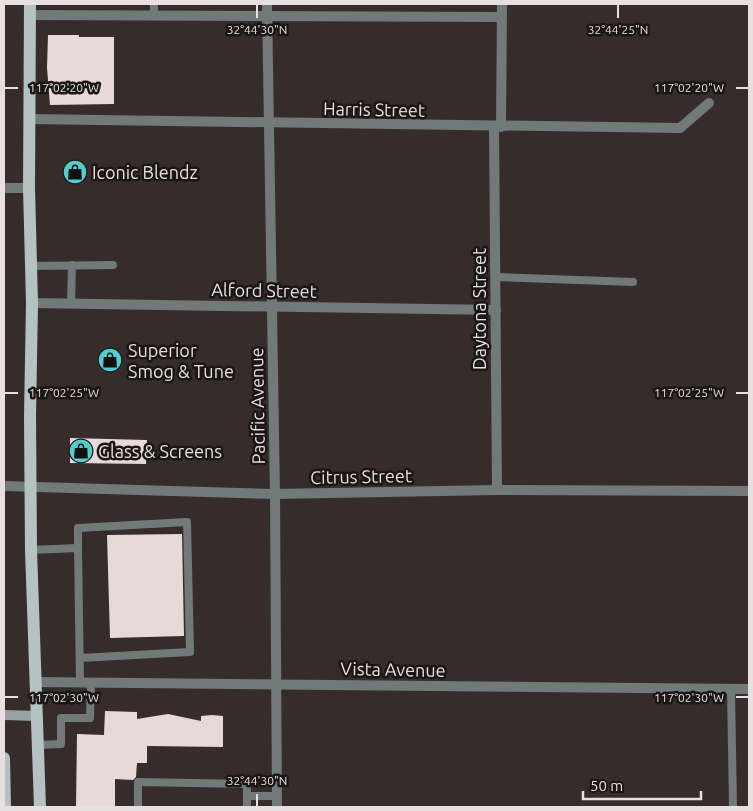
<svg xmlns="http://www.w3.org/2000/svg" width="753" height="811" font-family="Ubuntu,sans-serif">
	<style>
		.building { fill: #e8d9d9 }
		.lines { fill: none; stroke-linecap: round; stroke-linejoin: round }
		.lane { stroke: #727979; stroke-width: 8 }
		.street { stroke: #727979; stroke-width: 10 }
		.secondary { stroke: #98a2a2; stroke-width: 10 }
		.primary { stroke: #b5c2c2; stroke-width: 12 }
		.ticks { fill: none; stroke: #e7dfe0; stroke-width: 2 }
		.labels { text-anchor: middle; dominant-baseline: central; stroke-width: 5; stroke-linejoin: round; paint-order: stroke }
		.street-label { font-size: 18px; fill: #e7dfe0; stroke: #1b1616 }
		.poi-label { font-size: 18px; fill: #e7dfe0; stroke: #1b1616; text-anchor: start }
		.ticks-label { font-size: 12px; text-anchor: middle; fill: #e7dfe0; stroke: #1b1616; stroke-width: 5; stroke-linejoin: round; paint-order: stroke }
	</style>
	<rect width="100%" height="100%" fill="#372c2c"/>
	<g class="building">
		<polygon points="48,35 79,35 79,37 114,37 114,104 50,105 47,68"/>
		<polygon points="70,438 147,440 146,464 70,463"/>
		<polygon points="182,534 184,636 110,638 107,535"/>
		<polygon points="105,711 137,712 137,719 168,714 201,721 201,716 212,715 223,716 223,747 147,746 147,763 137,763 136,777 133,780 115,779 115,807 76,807 77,734 104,735"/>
	</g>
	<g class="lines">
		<g class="lane">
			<polyline points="154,15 154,4"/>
			<polyline points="31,266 113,265"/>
			<polyline points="496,277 633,282"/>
			<polyline points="71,303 72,265"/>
			<polyline points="78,548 78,528 187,522 190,652 80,658"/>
			<polyline points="31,550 78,548 80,683"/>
			<polyline points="731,689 733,807"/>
			<polyline points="38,745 61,744 61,718 90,718 91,683"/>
			<polyline points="247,796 277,796"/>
			<polyline points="138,807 138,782 247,784 247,807"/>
		</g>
		<g class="street">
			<polyline points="267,4 275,494 277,807"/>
			<polyline points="30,15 502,17"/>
			<path d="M 29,119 C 246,124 463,127 680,128 L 709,103"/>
			<polyline points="494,127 497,490"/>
			<polyline points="501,127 502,4"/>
			<polyline points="4,188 29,188"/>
			<polyline points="32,303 496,310"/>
			<polyline points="4,486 275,494 497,490 749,491"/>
			<polyline points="36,682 749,689"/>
		</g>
		<polyline class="secondary" points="4,715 37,716"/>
		<g class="primary">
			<polyline points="30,4 29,188 32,303 30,416 31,550 40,807"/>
			<polyline points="4,758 5,807"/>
		</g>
	</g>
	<path class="ticks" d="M 257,5 L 257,18M 618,5 L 618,18M 5,88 L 18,88M 736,88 L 748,88M 5,393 L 18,393M 736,393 L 748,393M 5,697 L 18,697M 736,697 L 748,697M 257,794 L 257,806"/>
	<defs>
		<g id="shop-disc" transform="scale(1.25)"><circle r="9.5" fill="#52cdd0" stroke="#1b1616"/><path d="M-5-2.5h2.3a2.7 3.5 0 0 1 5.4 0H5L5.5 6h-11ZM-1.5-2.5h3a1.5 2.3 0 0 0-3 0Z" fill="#111"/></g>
	</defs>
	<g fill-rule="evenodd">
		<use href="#shop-disc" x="75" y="172"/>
		<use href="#shop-disc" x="110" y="360"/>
		<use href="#shop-disc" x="81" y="451"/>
	</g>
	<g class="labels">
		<g class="street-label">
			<text transform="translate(374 109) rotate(1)">Harris Street</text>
			<text transform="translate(264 290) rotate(1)">Alford Street</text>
			<text transform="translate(479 309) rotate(-90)">Daytona Street</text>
			<text transform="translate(257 406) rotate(-91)">Pacific Avenue</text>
			<text transform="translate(361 476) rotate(-1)">Citrus Street</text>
			<text transform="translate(393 669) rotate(1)">Vista Avenue</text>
		</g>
		<g class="poi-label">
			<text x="92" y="172">Iconic Blendz</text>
			<text x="128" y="350">Superior<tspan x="128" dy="21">Smog &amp; Tune</tspan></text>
			<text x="98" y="451">Glass &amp; Screens</text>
		</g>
	</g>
	<g class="ticks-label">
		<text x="257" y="34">32°44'30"N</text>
		<text x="618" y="34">32°44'25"N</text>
		<text x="689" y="92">117°02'20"W</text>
		<text x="64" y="92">117°02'20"W</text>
		<text x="689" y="397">117°02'25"W</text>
		<text x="64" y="397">117°02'25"W</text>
		<text x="689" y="702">117°02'30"W</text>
		<text x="64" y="702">117°02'30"W</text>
		<text x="257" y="785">32°44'30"N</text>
	</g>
	<rect width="753" height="811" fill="none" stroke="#e7dfe0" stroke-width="10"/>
	<path d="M583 791v8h118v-8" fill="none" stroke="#e7dfe0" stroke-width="2.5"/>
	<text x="590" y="791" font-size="15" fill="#e7dfe0" stroke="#1b1616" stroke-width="4" paint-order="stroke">50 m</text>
</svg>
